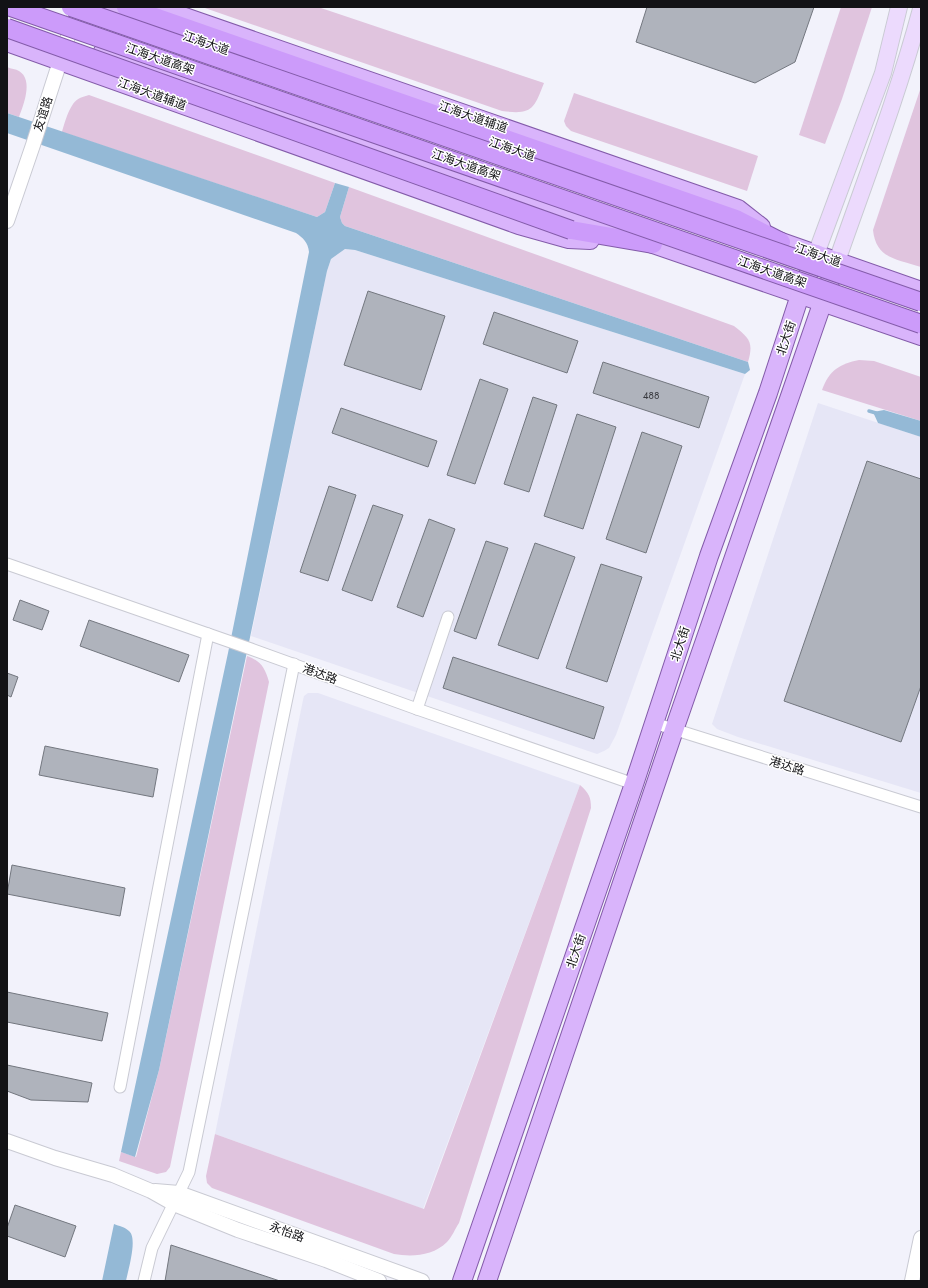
<svg xmlns="http://www.w3.org/2000/svg" width="928" height="1288" font-family="Jost,'Noto Sans SC',sans-serif">
	<style>
		.built { fill: #e6e6f6 }
		.green { fill: #e0c4de }
		.water { fill: #94b9d6 }
		.lines { fill: none; stroke-linecap: round; stroke-linejoin: round }
		.stream { stroke: #94b9d6; stroke-width: 3.5 }
		.building { fill: #afb3bc; stroke: #73777f }
		.minor-casing { stroke: #c9cad3; stroke-width: 13 }
		.tertiary-casing { stroke: #c9cad3; stroke-width: 16 }
		.secondary-casing { stroke: #c9cad3; stroke-width: 18 }
		.primary-casing { stroke: #835ba9; stroke-width: 20 }
		.trunk-casing { stroke: #835ba9; stroke-width: 20 }
		.minor { stroke: #fff; stroke-width: 11 }
		.tertiary { stroke: #fff; stroke-width: 14 }
		.secondary { stroke: #ecdafd; stroke-width: 16 }
		.primary { stroke: #d9b4fb; stroke-width: 18 }
		.trunk { stroke: #cc9bfa; stroke-width: 18 }
		.trunk-bridge-casing { stroke: #835ba9; stroke-width: 20; stroke-linecap: butt }
		.trunk-bridge { stroke: #cc9bfa; stroke-width: 18 }
		.labels { text-anchor: middle; dominant-baseline: central; stroke-width: 3; stroke-linejoin: round; paint-order: stroke }
		.number-label { font-size: 10px; fill: #393a3f }
		.street-label { font-size: 12px; fill: #121215; stroke: #fff }
	</style>
	<rect width="100%" height="100%" fill="#f2f2fb"/>
	<g class="built">
		<polygon points="345,249 355,250 745,374 616,735 609,748 604,751 597,754 251,636 327,271 331,259"/>
		<polygon points="818,403 921,437 921,793 738,737 717,729 712,724"/>
		<polygon points="308,693 318,693 580,785 423,1209 215,1134 303,700 304,696"/>
	</g>
	<g class="green">
		<path d="M 202,7 L 318,7 L 544,83 C 534,109 532,115 502,111 Z"/>
		<polygon points="841,7 872,7 842,99 825,144 799,135"/>
		<path d="M 7,67 C 11,69 16,69 19,71 C 34,80 23,106 19,117 L 7,113 Z"/>
		<path d="M 921,87 L 921,267 C 897,259 876,259 873,230 Z"/>
		<polygon points="574,93 758,156 747,191 571,131 566,126 564,121"/>
		<path d="M 89,95 L 335,183 L 325,212 L 317,217 L 62,132 C 65,122 70,102 80,98 C 82,97 86,96 89,95 Z"/>
		<path d="M 349,187 L 734,326 C 749,338 754,342 748,362 L 345,226 L 342,223 L 340,217 Z"/>
		<path d="M 859,360 L 874,361 L 921,377 L 921,421 L 822,390 C 829,370 840,364 859,360 Z"/>
		<path d="M 247,656 C 261,661 265,668 269,682 L 170,1167 L 166,1172 L 157,1174 L 119,1161 L 121,1152 L 136,1157 L 159,1070 Z"/>
		<path d="M 580,785 C 589,793 591,797 591,808 L 459,1223 C 455,1229 452,1237 447,1242 C 433,1256 412,1257 394,1254 L 212,1188 L 207,1183 L 206,1176 L 215,1134 L 424,1209 Z"/>
	</g>
	<g class="water">
		<path d="M 7,113 L 317,217 L 325,212 L 335,183 L 349,187 L 340,217 L 342,223 L 345,226 L 748,362 L 750,370 L 745,374 L 355,250 L 345,249 L 331,259 L 327,271 L 159,1070 L 135,1157 L 121,1152 L 228,653 L 309,252 C 308,242 303,238 296,233 L 7,133 Z"/>
		<polygon points="884,410 921,421 921,437 878,423 873,412"/>
		<path d="M 114,1224 C 119,1226 125,1227 129,1231 C 138,1238 128,1270 126,1281 L 102,1281 Z"/>
	</g>
	<g class="lines">
		<polyline class="stream" points="869,411 876,413"/>
	</g>
	<g class="building">
		<polygon points="647,7 814,7 795,62 755,83 636,42"/>
		<polygon points="368,291 445,316 421,390 344,365"/>
		<polygon points="494,312 578,341 567,373 483,344"/>
		<polygon points="603,362 709,397 699,428 593,393"/>
		<polygon points="480,379 508,389 475,484 447,475"/>
		<polygon points="533,397 557,405 529,492 504,484"/>
		<polygon points="341,408 437,441 428,467 332,433"/>
		<polygon points="577,414 616,427 583,529 544,516"/>
		<polygon points="642,432 682,446 646,553 606,539"/>
		<polygon points="867,461 921,479 921,686 901,742 784,701"/>
		<polygon points="329,486 356,495 328,581 300,572"/>
		<polygon points="373,505 403,515 372,601 342,590"/>
		<polygon points="429,519 455,529 423,617 397,607"/>
		<polygon points="486,541 508,548 476,639 454,631"/>
		<polygon points="535,543 575,557 538,659 498,645"/>
		<polygon points="601,564 642,577 607,682 566,668"/>
		<polygon points="20,600 49,611 42,630 13,620"/>
		<polygon points="89,620 189,655 179,682 80,646"/>
		<polygon points="453,657 604,707 594,739 443,688"/>
		<polygon points="7,673 18,677 11,697 7,695"/>
		<polygon points="45,746 158,769 153,797 39,775"/>
		<polygon points="12,865 125,888 120,916 7,894"/>
		<polygon points="7,992 108,1013 102,1041 7,1022"/>
		<polygon points="7,1065 92,1083 88,1102 31,1100 7,1091"/>
		<polygon points="15,1205 76,1226 65,1257 7,1236 7,1228"/>
		<polygon points="171,1245 280,1281 165,1281"/>
	</g>
	<g class="lines">
		<g class="minor-casing">
			<g id="minor">
				<polyline points="7,564 251,649 417,709 634,784"/>
				<polyline points="417,709 448,617"/>
				<polyline points="654,723 921,807"/>
				<polyline points="120,1087 208,634"/>
				<polyline points="144,1281 152,1248 189,1172 294,664"/>
			</g>
		</g>
		<g class="tertiary-casing">
			<g id="tertiary">
				<polyline points="7,221 33,145 74,18"/>
				<polyline points="7,1141 55,1158 113,1175 151,1191 174,1204 238,1230 326,1260 379,1281"/>
				<polyline points="155,1191 179,1193 422,1281"/>
				<polyline points="912,1281 921,1238"/>
			</g>
		</g>
		<g class="secondary-casing">
			<g id="secondary">
				<polyline points="816,254 883,73 899,7"/>
				<path d="M 837,261 C 866,178 898,95 921,9"/>
			</g>
		</g>
		<g class="primary-casing">
			<g id="primary">
				<polyline points="103,7 142,20"/>
				<polyline points="156,7 738,209 761,227"/>
				<polyline points="7,42 519,225 569,239 590,240"/>
				<polyline points="102,53 574,218 653,244 921,336"/>
				<polyline points="767,237 921,291"/>
				<polyline points="462,1281 634,784 709,556 768,393 800,295 816,254"/>
				<polyline points="487,1281 674,730 837,261"/>
			</g>
		</g>
		<g class="trunk-casing">
			<g id="trunk">
				<polyline points="126,7 736,219 781,242"/>
				<polyline points="571,230 653,244"/>
			</g>
		</g>
		<use href="#minor" class="minor"/>
		<use href="#tertiary" class="tertiary"/>
		<use href="#secondary" class="secondary"/>
		<use href="#primary" class="primary"/>
		<use href="#trunk" class="trunk"/>
		<g class="trunk-bridge-casing">
			<g id="trunk-bridge">
				<polyline points="11,7 921,324"/>
				<polyline points="71,7 921,302"/>
				<polyline points="7,28 571,230"/>
			</g>
		</g>
		<use href="#trunk-bridge" class="trunk-bridge"/>
	</g>
	<g class="labels">
		<g class="number-label">
			<text x="651" y="395">488</text>
		</g>
		<g class="street-label">
			<text transform="translate(206 43) rotate(19)">江海大道</text>
			<text transform="translate(160 59) rotate(19)">江海大道高架</text>
			<text transform="translate(152 94) rotate(20)">江海大道辅道</text>
			<text transform="translate(43 114) rotate(-72)">友谊路</text>
			<text transform="translate(473 117) rotate(19)">江海大道辅道</text>
			<text transform="translate(512 149) rotate(19)">江海大道</text>
			<text transform="translate(466 165) rotate(19)">江海大道高架</text>
			<text transform="translate(818 255) rotate(19)">江海大道</text>
			<text transform="translate(772 272) rotate(19)">江海大道高架</text>
			<text transform="translate(786 338) rotate(-71)">北大街</text>
			<text transform="translate(680 644) rotate(-72)">北大街</text>
			<text transform="translate(320 674) rotate(20)">港达路</text>
			<text transform="translate(787 766) rotate(17)">港达路</text>
			<text transform="translate(576 951) rotate(-71)">北大街</text>
			<text transform="translate(287 1232) rotate(20)">永怡路</text>
		</g>
	</g>
	<rect width="928" height="1288" fill="none" stroke="#121215" stroke-width="16"/>
</svg>
